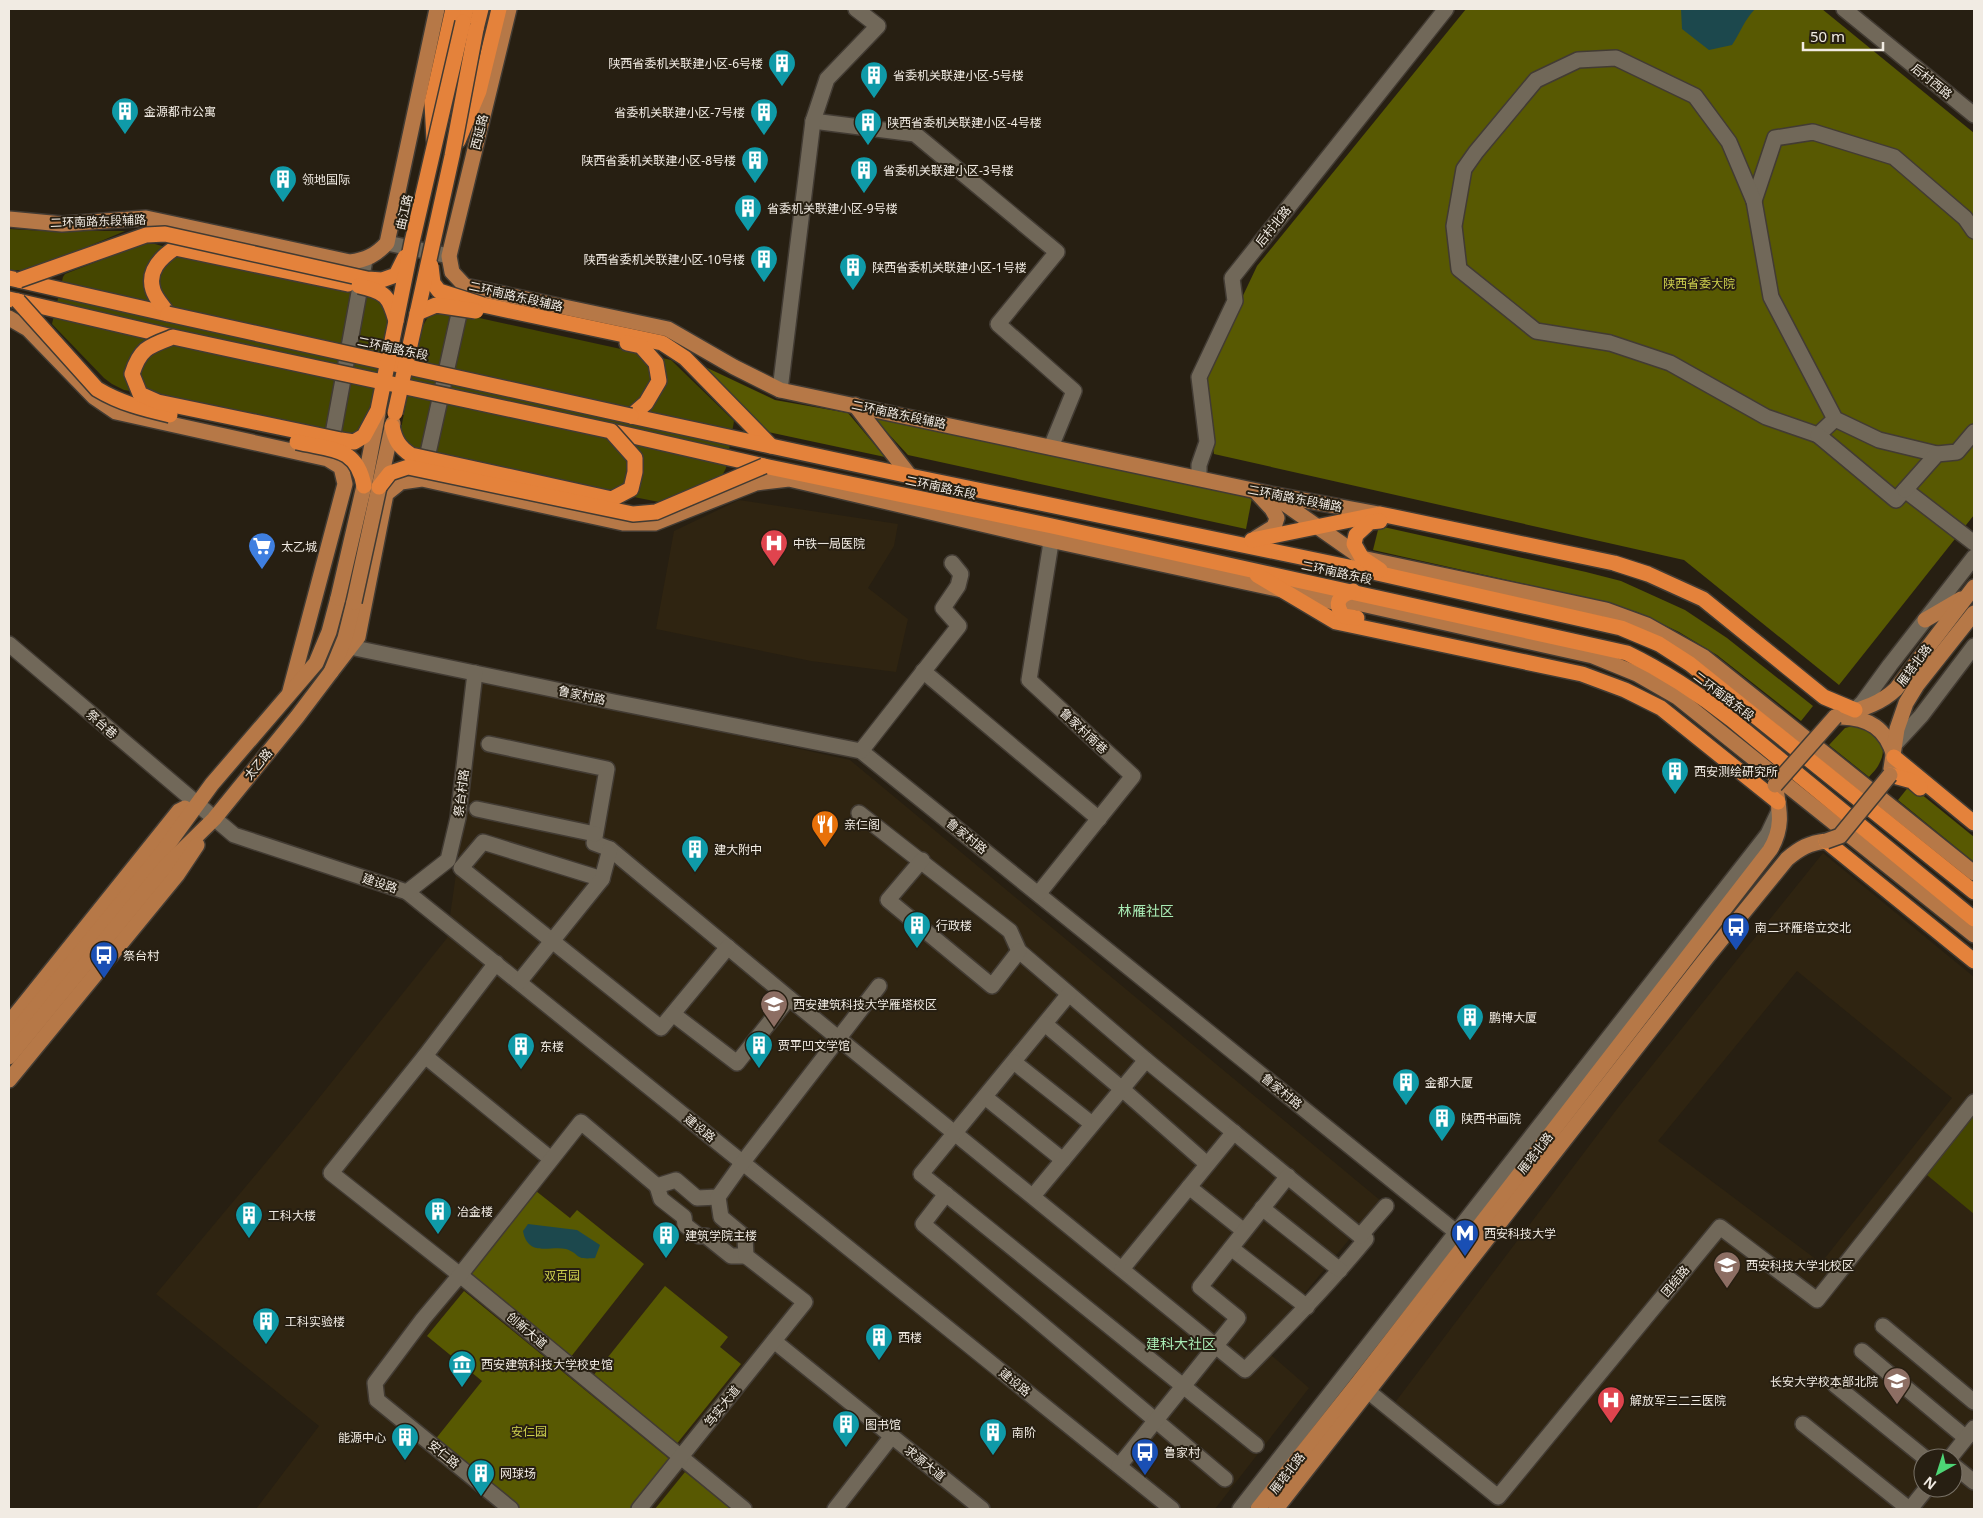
<svg xmlns="http://www.w3.org/2000/svg" width="1983" height="1518" font-family="'Noto Sans','Noto Sans SC',sans-serif">
	<style>
		.built { fill: #2f2411; fill-rule: evenodd }
		.green { fill: #454600 }
		.forest { fill: #585902 }
		.water { fill: #1c484d }
		.lines { fill: none; stroke-linecap: round; stroke-linejoin: round }
		.minor-casing { stroke: #423b33; stroke-width: 18 }
		.major-casing { stroke: #423b33; stroke-width: 18 }
		.highway-casing { stroke: #423b33; stroke-width: 18 }
		.minor { stroke: #716859; stroke-width: 15 }
		.major { stroke: #b67847; stroke-width: 15 }
		.highway { stroke: #e4823b; stroke-width: 15 }
		.major-bridge-casing { stroke: #423b33; stroke-width: 18; stroke-linecap: butt }
		.highway-bridge-casing { stroke: #423b33; stroke-width: 18; stroke-linecap: butt }
		.major-bridge { stroke: #b67847; stroke-width: 15 }
		.highway-bridge { stroke: #e4823b; stroke-width: 15 }
		.labels { text-anchor: middle; dominant-baseline: central; stroke-width: 4; stroke-linejoin: round; paint-order: stroke }
		.poi-label { font-size: 12px; fill: #f1ebe3; stroke: #271f12; text-anchor: start }
		.street-label { font-size: 12px; fill: #f1ebe3; stroke: #271f12 }
		.park-label { font-size: 12px; fill: #cfd14e; stroke: #271f12 }
		.neighbourhood-label { font-size: 14px; fill: #a9ecb5; stroke: #271f12 }
	</style>
	<rect width="100%" height="100%" fill="#271f12"/>
	<g class="built">
		<polygon points="739,500 898,524 894,546 868,588 908,619 896,672 811,661 656,629 674,531"/>
		<polygon points="483,680 850,760 1381,1201 1261,1346 1309,1388 1215,1509 256,1509 319,1426 156,1294 303,1118 447,938"/>
		<path d="M 1823,853 L 1974,977 L 1974,1509 L 1499,1509 L 1384,1417 L 1617,1109 ZM 1797,971 L 1952,1098 L 1821,1263 L 1658,1141 ZM 1923,1458 L 1953,1458 L 1953,1488 L 1923,1488 Z"/>
	</g>
	<g class="green">
		<polygon points="9,229 45,231 125,231 37,268 29,270 9,270"/>
		<polygon points="142,244 155,244 190,254 376,292 389,313 368,421 357,432 351,435 156,395 124,390 112,384 104,378 52,324 63,277 65,274"/>
		<polygon points="443,310 671,360 734,421 726,468 721,478 659,502 412,453 400,434 420,331 428,317"/>
		<polygon points="1974,1102 1974,1214 1921,1170"/>
	</g>
	<g class="forest">
		<polygon points="1466,9 1822,9 1974,133 1974,515 1839,685 1684,560 1214,454 1203,380 1257,266"/>
		<polygon points="699,364 775,400 848,413 885,457 768,432"/>
		<polygon points="872,416 1252,498 1246,529 908,455"/>
		<polygon points="1379,526 1586,572 1621,581 1685,610 1727,638 1813,706 1801,721 1717,655 1679,632 1637,612 1588,598 1373,550"/>
		<path d="M 1853,726 C 1873,726 1891,744 1879,764 C 1877,769 1872,773 1869,777 L 1829,745 L 1845,728 Z"/>
		<polygon points="1910,785 1974,837 1974,862 1898,800"/>
		<polygon points="536,1191 570,1218 577,1210 644,1264 570,1358 470,1274"/>
		<polygon points="665,1286 728,1337 720,1347 741,1364 675,1446 592,1377"/>
		<polygon points="464,1291 673,1462 634,1509 519,1509 434,1441 482,1381 427,1336"/>
		<polygon points="685,1472 732,1509 655,1509"/>
	</g>
	<g class="water">
		<path d="M 1681,9 L 1755,9 C 1745,19 1740,33 1732,45 L 1709,50 L 1682,29 Z"/>
		<path d="M 528,1224 L 577,1230 L 600,1245 L 595,1258 C 573,1260 581,1254 566,1249 C 551,1245 528,1258 523,1231 Z"/>
	</g>
	<g class="lines">
		<g class="minor-casing">
			<g id="minor">
				<polyline points="1844,9 1974,115"/>
				<polyline points="813,121 915,134 1057,252 998,324 1074,391 1051,447"/>
				<polyline points="1754,201 1775,138 1813,132 1894,157 1965,218 1974,231"/>
				<polyline points="387,243 449,256"/>
				<polyline points="780,390 813,121 827,79 878,26 856,9"/>
				<polyline points="1835,419 1818,435 1766,417 1670,363 1610,343 1536,331 1459,269 1454,226 1464,169 1476,152 1536,80 1578,60 1616,58 1695,96 1729,142 1754,201 1771,297 1835,419 1879,440 1937,454"/>
				<polyline points="1818,435 1896,500 1905,490 1974,543"/>
				<polyline points="330,450 365,260"/>
				<polyline points="424,471 463,296"/>
				<polyline points="1199,478 1199,465 1207,442 1199,377 1235,301 1232,278 1446,9"/>
				<polyline points="1905,490 1937,454 1957,452 1974,432"/>
				<polyline points="9,644 234,835 407,892 1172,1509"/>
				<polyline points="350,647 614,702 861,751 1477,1249"/>
				<polyline points="923,671 1099,819"/>
				<polyline points="1855,710 1863,702 1890,665 1974,557"/>
				<polyline points="1897,742 1921,716 1974,646"/>
				<path d="M 489,744 L 607,769 L 594,843 L 610,849 L 789,998 L 1245,1370 C 1287,1327 1328,1285 1366,1239 L 1360,1236"/>
				<polyline points="861,751 959,626 943,608 958,586 961,574 952,563"/>
				<polyline points="477,809 595,834"/>
				<polyline points="859,813 1010,931 1019,951 1146,1060 1360,1236 1386,1206"/>
				<polyline points="922,860 888,900 992,986 1019,951"/>
				<polyline points="602,879 483,842 461,868 661,1028 728,947"/>
				<polyline points="407,892 448,860 458,818 475,673"/>
				<polyline points="1039,893 1133,776 1029,680 1050,549 1050,540"/>
				<polyline points="519,982 602,879 610,849"/>
				<polyline points="1069,994 921,1174 1256,1445"/>
				<polyline points="673,1014 737,1063 789,998"/>
				<polyline points="1045,1024 1122,1089 1207,1164"/>
				<polyline points="425,1056 496,963"/>
				<polyline points="1014,1062 1092,1124"/>
				<polyline points="985,1097 1063,1160"/>
				<polyline points="551,1159 425,1056 331,1173 460,1275 744,1509"/>
				<polyline points="657,1186 661,1199 684,1217 685,1225 699,1236 706,1236 731,1256 746,1256"/>
				<polyline points="1189,1187 1244,1231"/>
				<polyline points="946,1194 923,1224 1225,1479"/>
				<polyline points="1033,1196 1146,1060"/>
				<polyline points="1262,1208 1340,1270"/>
				<polyline points="1231,1248 1307,1307"/>
				<polyline points="1122,1269 1234,1132"/>
				<polyline points="1883,1326 1974,1402"/>
				<polyline points="774,1341 982,1509"/>
				<polyline points="1862,1351 1966,1438"/>
				<polyline points="1835,1385 1925,1458"/>
				<polyline points="1369,1392 1498,1497 1720,1227 1817,1300 1974,1102"/>
				<polyline points="1803,1424 1909,1509"/>
				<polyline points="1950,1458 1974,1428"/>
				<polyline points="1953,1465 1974,1482"/>
				<polyline points="1119,1466 1238,1318 1200,1287 1288,1176"/>
				<polyline points="511,1509 377,1400 375,1383 423,1319 460,1275 581,1122 657,1186 676,1180 697,1198 718,1197"/>
				<polyline points="639,1509 805,1302 746,1256 745,1237 721,1217 718,1197 743,1162 879,986"/>
				<polyline points="835,1509 892,1436"/>
				<polyline points="1240,1509 1768,834 1778,813"/>
				<polyline points="1910,1509 1927,1488"/>
			</g>
		</g>
		<g class="major-casing">
			<g id="major">
				<polyline points="509,9 449,256 452,272 465,286 668,329 734,367 780,390 1271,494 1379,514"/>
				<path d="M 9,219 L 62,224 L 146,218 L 350,262 C 366,260 376,255 387,243 L 437,9"/>
				<polyline points="9,318 28,329 94,397 116,412 328,459 341,467 345,484 290,691"/>
				<polyline points="855,405 910,476"/>
				<polyline points="1275,497 1362,558 1606,610 1647,625 1704,657 1974,873"/>
				<polyline points="1256,538 1274,527 1277,518 1272,509 1258,494"/>
				<polyline points="1310,597 1338,603 1357,603 1593,656 1637,674 1677,697 1974,935"/>
				<polyline points="1925,620 1961,599"/>
				<polyline points="331,672 358,637 386,494 401,482 422,479 623,523 655,523 756,483 789,479 1050,540 1282,590 1328,591"/>
				<path d="M 1835,717 C 1857,710 1878,706 1896,689 L 1974,587"/>
				<path d="M 1841,717 C 1869,718 1886,728 1894,756"/>
				<polyline points="1890,775 1897,729 1906,703 1917,685 1974,613"/>
				<polyline points="9,1023 179,811 185,808"/>
				<polyline points="9,1040 161,854 212,784 316,663 329,632 338,598"/>
				<polyline points="9,1057 166,866 214,819 297,717 331,672 345,638 354,602"/>
				<polyline points="9,1080 177,875 197,845"/>
				<path d="M 1258,1509 L 1358,1383 L 1770,850 C 1783,829 1780,812 1776,789"/>
				<path d="M 1276,1509 L 1708,956 L 1787,859 C 1800,848 1809,843 1826,841"/>
			</g>
		</g>
		<g class="highway-casing">
			<g id="highway">
				<polyline points="463,22 466,9"/>
				<polyline points="476,29 481,9"/>
				<polyline points="434,140 432,103 453,9"/>
				<polyline points="458,141 479,91 499,9"/>
				<polyline points="9,278 168,314"/>
				<polyline points="9,299 173,337"/>
				<polyline points="483,305 662,343 685,358 771,446"/>
				<path d="M 168,314 C 164,307 155,298 153,290 C 147,271 160,258 175,248 L 348,284"/>
				<polyline points="627,343 641,346 656,363 659,381 646,403 631,416"/>
				<polyline points="631,416 910,476 1368,571 1621,628 1659,644 1690,664 1974,892"/>
				<path d="M 611,431 L 764,466 L 1052,526 L 1627,653 C 1666,672 1698,693 1732,720 L 1974,919"/>
				<polyline points="1252,540 1380,514 1614,563 1648,574 1703,599 1824,697 1855,710"/>
				<polyline points="1380,570 1362,558 1354,544 1356,535 1370,522 1380,521"/>
				<polyline points="1257,575 1336,622 1582,674 1625,690 1661,708 1778,802"/>
				<path d="M 1353,591 C 1338,596 1334,603 1343,616 L 1357,618"/>
				<polyline points="1894,757 1974,823"/>
				<polyline points="1890,775 1912,781 1920,788"/>
				<polyline points="1826,841 1974,961"/>
			</g>
		</g>
		<use href="#minor" class="minor"/>
		<use href="#major" class="major"/>
		<use href="#highway" class="highway"/>
		<g class="major-bridge-casing">
			<g id="major-bridge">
				<polyline points="338,598 364,486 378,413"/>
				<polyline points="354,602 393,423"/>
				<polyline points="1775,785 1835,717"/>
				<polyline points="1826,841 1840,836 1890,775"/>
			</g>
		</g>
		<g class="highway-bridge-casing">
			<g id="highway-bridge">
				<polyline points="431,266 433,283 439,291 483,305"/>
				<polyline points="19,280 146,235 165,234 367,279 382,280 396,275 405,257"/>
				<path d="M 359,286 C 386,292 389,296 396,321"/>
				<path d="M 18,301 L 97,389 C 120,403 144,409 170,415"/>
				<polyline points="417,313 436,305 476,311"/>
				<polyline points="168,314 631,416"/>
				<polyline points="395,413 452,156 476,29"/>
				<path d="M 392,426 C 395,440 399,447 411,455 L 612,499 L 631,489 L 635,472 L 635,458 L 611,431 L 173,337 C 149,346 140,348 132,374 L 140,394 L 158,402 L 341,440 L 354,442 L 364,436 L 378,410 L 412,242 L 463,22"/>
				<path d="M 297,442 C 331,450 357,446 364,486"/>
				<polyline points="379,487 390,473 408,467 633,514 656,512 764,466"/>
			</g>
		</g>
		<use href="#major-bridge" class="major-bridge"/>
		<use href="#highway-bridge" class="highway-bridge"/>
	</g>
	<defs>
		<g id="building-pin" transform="scale(1.4375)"><path d="M0 17L-7.5 6A9.5 9.5 0 1 1 7.5 6Z" fill="#0f9aa8" stroke="#271f12"/><path d="M-4-6H4V6H1V3H-1V6H-4ZM-2.5-4.3h1.7v1.8h-1.7ZM.8-4.3h1.7v1.8H.8ZM-2.5-1h1.7V.8h-1.7ZM.8-1h1.7V.8H.8Z" fill="#fff"/></g>
		<g id="hospital-pin" transform="scale(1.4375)"><path d="M0 17L-7.5 6A9.5 9.5 0 1 1 7.5 6Z" fill="#e0444e" stroke="#271f12"/><path d="M-5-5h3v3.5h4V-5h3V5h-3V1.5h-4V5h-3Z" fill="#fff"/></g>
		<g id="supermarket-pin" transform="scale(1.4375)"><path d="M0 17L-7.5 6A9.5 9.5 0 1 1 7.5 6Z" fill="#3f7fe0" stroke="#271f12"/><path d="M-6-5.5h2.5l.6 2H6L4.5 2H-2.5L-4.4-4H-6ZM-1.5 3.2a1.3 1.3 0 1 0 .1 0ZM3 3.2a1.3 1.3 0 1 0 .1 0Z" fill="#fff"/></g>
		<g id="restaurant-pin" transform="scale(1.4375)"><path d="M0 17L-7.5 6A9.5 9.5 0 1 1 7.5 6Z" fill="#e8710a" stroke="#271f12"/><path d="M-5-6h1v4h1v-4h1v4h1v-4h1v5L-1.5 .5V6h-2V.5L-5-1ZM5-6V6H3V1.5H1.5Q1.5-4 5-6Z" fill="#fff"/></g>
		<g id="bus-pin" transform="scale(1.4375)"><path d="M0 17L-7.5 6A9.5 9.5 0 1 1 7.5 6Z" fill="#1a4fb4" stroke="#271f12"/><path d="M-5-6H5V4H4V6H2V4H-2V6H-4V4H-5ZM-3.5-4V0h7V-4ZM-3.5 1.2v1.5H-2V1.2ZM2 1.2v1.5H3.5V1.2Z" fill="#fff"/></g>
		<g id="university-pin" transform="scale(1.4375)"><path d="M0 17L-7.5 6A9.5 9.5 0 1 1 7.5 6Z" fill="#8d6e63" stroke="#271f12"/><path d="M0-5L7-2L0 1L-7-2ZM-4 1L0 2.5L4 1V4Q0 6-4 4Z" fill="#fff"/></g>
		<g id="metro-pin" transform="scale(1.4375)"><path d="M0 17L-7.5 6A9.5 9.5 0 1 1 7.5 6Z" fill="#1a4fb4" stroke="#271f12"/><path d="M-5.5 5V-5H-3L0 0L3-5H5.5V5H3V-.5L0 4L-3-.5V5Z" fill="#fff"/></g>
		<g id="museum-pin" transform="scale(1.4375)"><path d="M0 17L-7.5 6A9.5 9.5 0 1 1 7.5 6Z" fill="#0f9aa8" stroke="#271f12"/><path d="M0-6L6-3V-2H-6V-3ZM-5-1h2V3h-2ZM-1-1h2V3h-2ZM3-1h2V3H3ZM-6 4H6V6H-6Z" fill="#fff"/></g>
	</defs>
	<g fill-rule="evenodd">
		<use href="#building-pin" x="782" y="63"/>
		<use href="#building-pin" x="874" y="75"/>
		<use href="#building-pin" x="125" y="111"/>
		<use href="#building-pin" x="764" y="112"/>
		<use href="#building-pin" x="868" y="122"/>
		<use href="#building-pin" x="755" y="160"/>
		<use href="#building-pin" x="864" y="170"/>
		<use href="#building-pin" x="283" y="179"/>
		<use href="#building-pin" x="748" y="208"/>
		<use href="#building-pin" x="764" y="259"/>
		<use href="#building-pin" x="853" y="267"/>
		<use href="#hospital-pin" x="774" y="543"/>
		<use href="#supermarket-pin" x="262" y="546"/>
		<use href="#building-pin" x="1675" y="771"/>
		<use href="#restaurant-pin" x="825" y="824"/>
		<use href="#building-pin" x="695" y="849"/>
		<use href="#building-pin" x="917" y="925"/>
		<use href="#bus-pin" x="1736" y="927"/>
		<use href="#bus-pin" x="104" y="955"/>
		<use href="#university-pin" x="774" y="1004"/>
		<use href="#building-pin" x="1470" y="1017"/>
		<use href="#building-pin" x="759" y="1045"/>
		<use href="#building-pin" x="521" y="1046"/>
		<use href="#building-pin" x="1406" y="1082"/>
		<use href="#building-pin" x="1442" y="1118"/>
		<use href="#building-pin" x="438" y="1211"/>
		<use href="#building-pin" x="249" y="1215"/>
		<use href="#metro-pin" x="1465" y="1233"/>
		<use href="#building-pin" x="666" y="1235"/>
		<use href="#university-pin" x="1727" y="1265"/>
		<use href="#building-pin" x="266" y="1321"/>
		<use href="#building-pin" x="879" y="1337"/>
		<use href="#museum-pin" x="462" y="1364"/>
		<use href="#university-pin" x="1897" y="1381"/>
		<use href="#hospital-pin" x="1611" y="1400"/>
		<use href="#building-pin" x="846" y="1424"/>
		<use href="#building-pin" x="993" y="1432"/>
		<use href="#building-pin" x="405" y="1437"/>
		<use href="#bus-pin" x="1145" y="1452"/>
		<use href="#building-pin" x="481" y="1473"/>
	</g>
	<g class="labels">
		<g class="poi-label">
			<text x="763" y="63" text-anchor="end">陕西省委机关联建小区-6号楼</text>
			<text x="893" y="75">省委机关联建小区-5号楼</text>
			<text x="144" y="111">金源都市公寓</text>
			<text x="745" y="112" text-anchor="end">省委机关联建小区-7号楼</text>
			<text x="887" y="122">陕西省委机关联建小区-4号楼</text>
			<text x="736" y="160" text-anchor="end">陕西省委机关联建小区-8号楼</text>
			<text x="883" y="170">省委机关联建小区-3号楼</text>
			<text x="302" y="179">领地国际</text>
			<text x="767" y="208">省委机关联建小区-9号楼</text>
			<text x="745" y="259" text-anchor="end">陕西省委机关联建小区-10号楼</text>
			<text x="872" y="267">陕西省委机关联建小区-1号楼</text>
			<text x="793" y="543">中铁一局医院</text>
			<text x="281" y="546">太乙城</text>
			<text x="1694" y="771">西安测绘研究所</text>
			<text x="844" y="824">亲仁阁</text>
			<text x="714" y="849">建大附中</text>
			<text x="936" y="925">行政楼</text>
			<text x="1755" y="927">南二环雁塔立交北</text>
			<text x="123" y="955">祭台村</text>
			<text x="793" y="1004">西安建筑科技大学雁塔校区</text>
			<text x="1489" y="1017">鹏博大厦</text>
			<text x="778" y="1045">贾平凹文学馆</text>
			<text x="540" y="1046">东楼</text>
			<text x="1425" y="1082">金都大厦</text>
			<text x="1461" y="1118">陕西书画院</text>
			<text x="457" y="1211">冶金楼</text>
			<text x="268" y="1215">工科大楼</text>
			<text x="1484" y="1233">西安科技大学</text>
			<text x="685" y="1235">建筑学院主楼</text>
			<text x="1746" y="1265">西安科技大学北校区</text>
			<text x="285" y="1321">工科实验楼</text>
			<text x="898" y="1337">西楼</text>
			<text x="481" y="1364">西安建筑科技大学校史馆</text>
			<text x="1878" y="1381" text-anchor="end">长安大学校本部北院</text>
			<text x="1630" y="1400">解放军三二三医院</text>
			<text x="865" y="1424">图书馆</text>
			<text x="1012" y="1432">南阶</text>
			<text x="386" y="1437" text-anchor="end">能源中心</text>
			<text x="1164" y="1452">鲁家村</text>
			<text x="500" y="1473">网球场</text>
		</g>
		<g class="street-label">
			<text transform="translate(1932 81) rotate(39)">后村西路</text>
			<text transform="translate(479 132) rotate(-76)">西延路</text>
			<text transform="translate(404 212) rotate(-77)">曲江路</text>
			<text transform="translate(98 221) rotate(-2)">二环南路东段辅路</text>
			<text transform="translate(1273 226) rotate(-51)">后村北路</text>
			<text transform="translate(516 296) rotate(13)">二环南路东段辅路</text>
			<text transform="translate(393 348) rotate(12)">二环南路东段</text>
			<text transform="translate(899 414) rotate(12)">二环南路东段辅路</text>
			<text transform="translate(941 487) rotate(12)">二环南路东段</text>
			<text transform="translate(1295 498) rotate(11)">二环南路东段辅路</text>
			<text transform="translate(1337 572) rotate(12)">二环南路东段</text>
			<text transform="translate(1914 665) rotate(-53)">雁塔北路</text>
			<text transform="translate(582 695) rotate(12)">鲁家村路</text>
			<text transform="translate(1724 696) rotate(37)">二环南路东段</text>
			<text transform="translate(102 724) rotate(41)">祭台巷</text>
			<text transform="translate(1084 731) rotate(43)">鲁家村南巷</text>
			<text transform="translate(258 764) rotate(-51)">太乙路</text>
			<text transform="translate(461 793) rotate(-83)">祭台村路</text>
			<text transform="translate(967 836) rotate(39)">鲁家村路</text>
			<text transform="translate(380 883) rotate(18)">建设路</text>
			<text transform="translate(1282 1091) rotate(39)">鲁家村路</text>
			<text transform="translate(700 1128) rotate(39)">建设路</text>
			<text transform="translate(1535 1153) rotate(-52)">雁塔北路</text>
			<text transform="translate(1675 1281) rotate(-50)">团结路</text>
			<text transform="translate(527 1330) rotate(40)">创新大道</text>
			<text transform="translate(1015 1382) rotate(39)">建设路</text>
			<text transform="translate(722 1406) rotate(-51)">笃实大道</text>
			<text transform="translate(444 1454) rotate(39)">安仁路</text>
			<text transform="translate(925 1463) rotate(39)">求源大道</text>
			<text transform="translate(1287 1473) rotate(-52)">雁塔北路</text>
		</g>
		<g class="park-label">
			<text x="1699" y="283">陕西省委大院</text>
			<text x="562" y="1275">双百园</text>
			<text x="529" y="1431">安仁园</text>
		</g>
		<g class="neighbourhood-label">
			<text x="1146" y="910">林雁社区</text>
			<text x="1181" y="1343">建科大社区</text>
		</g>
	</g>
	<rect width="1983" height="1518" fill="none" stroke="#f1ebe3" stroke-width="20"/>
	<g transform="translate(1938 1473) rotate(219)"><circle r="24" fill="#271f12" stroke="#787166"/>
	<path d="M0-4L9 19L0 12L-9 19Z" fill="#4dd676"/>
	<text y="-8" font-size="14" font-weight="bold" text-anchor="middle" fill="#f1ebe3">N</text>
	</g>
	<path d="M1803 42v8h80v-8" fill="none" stroke="#f1ebe3" stroke-width="2.5"/>
	<text x="1810" y="42" font-size="15" fill="#f1ebe3" stroke="#271f12" stroke-width="4" paint-order="stroke">50 m</text>
</svg>
